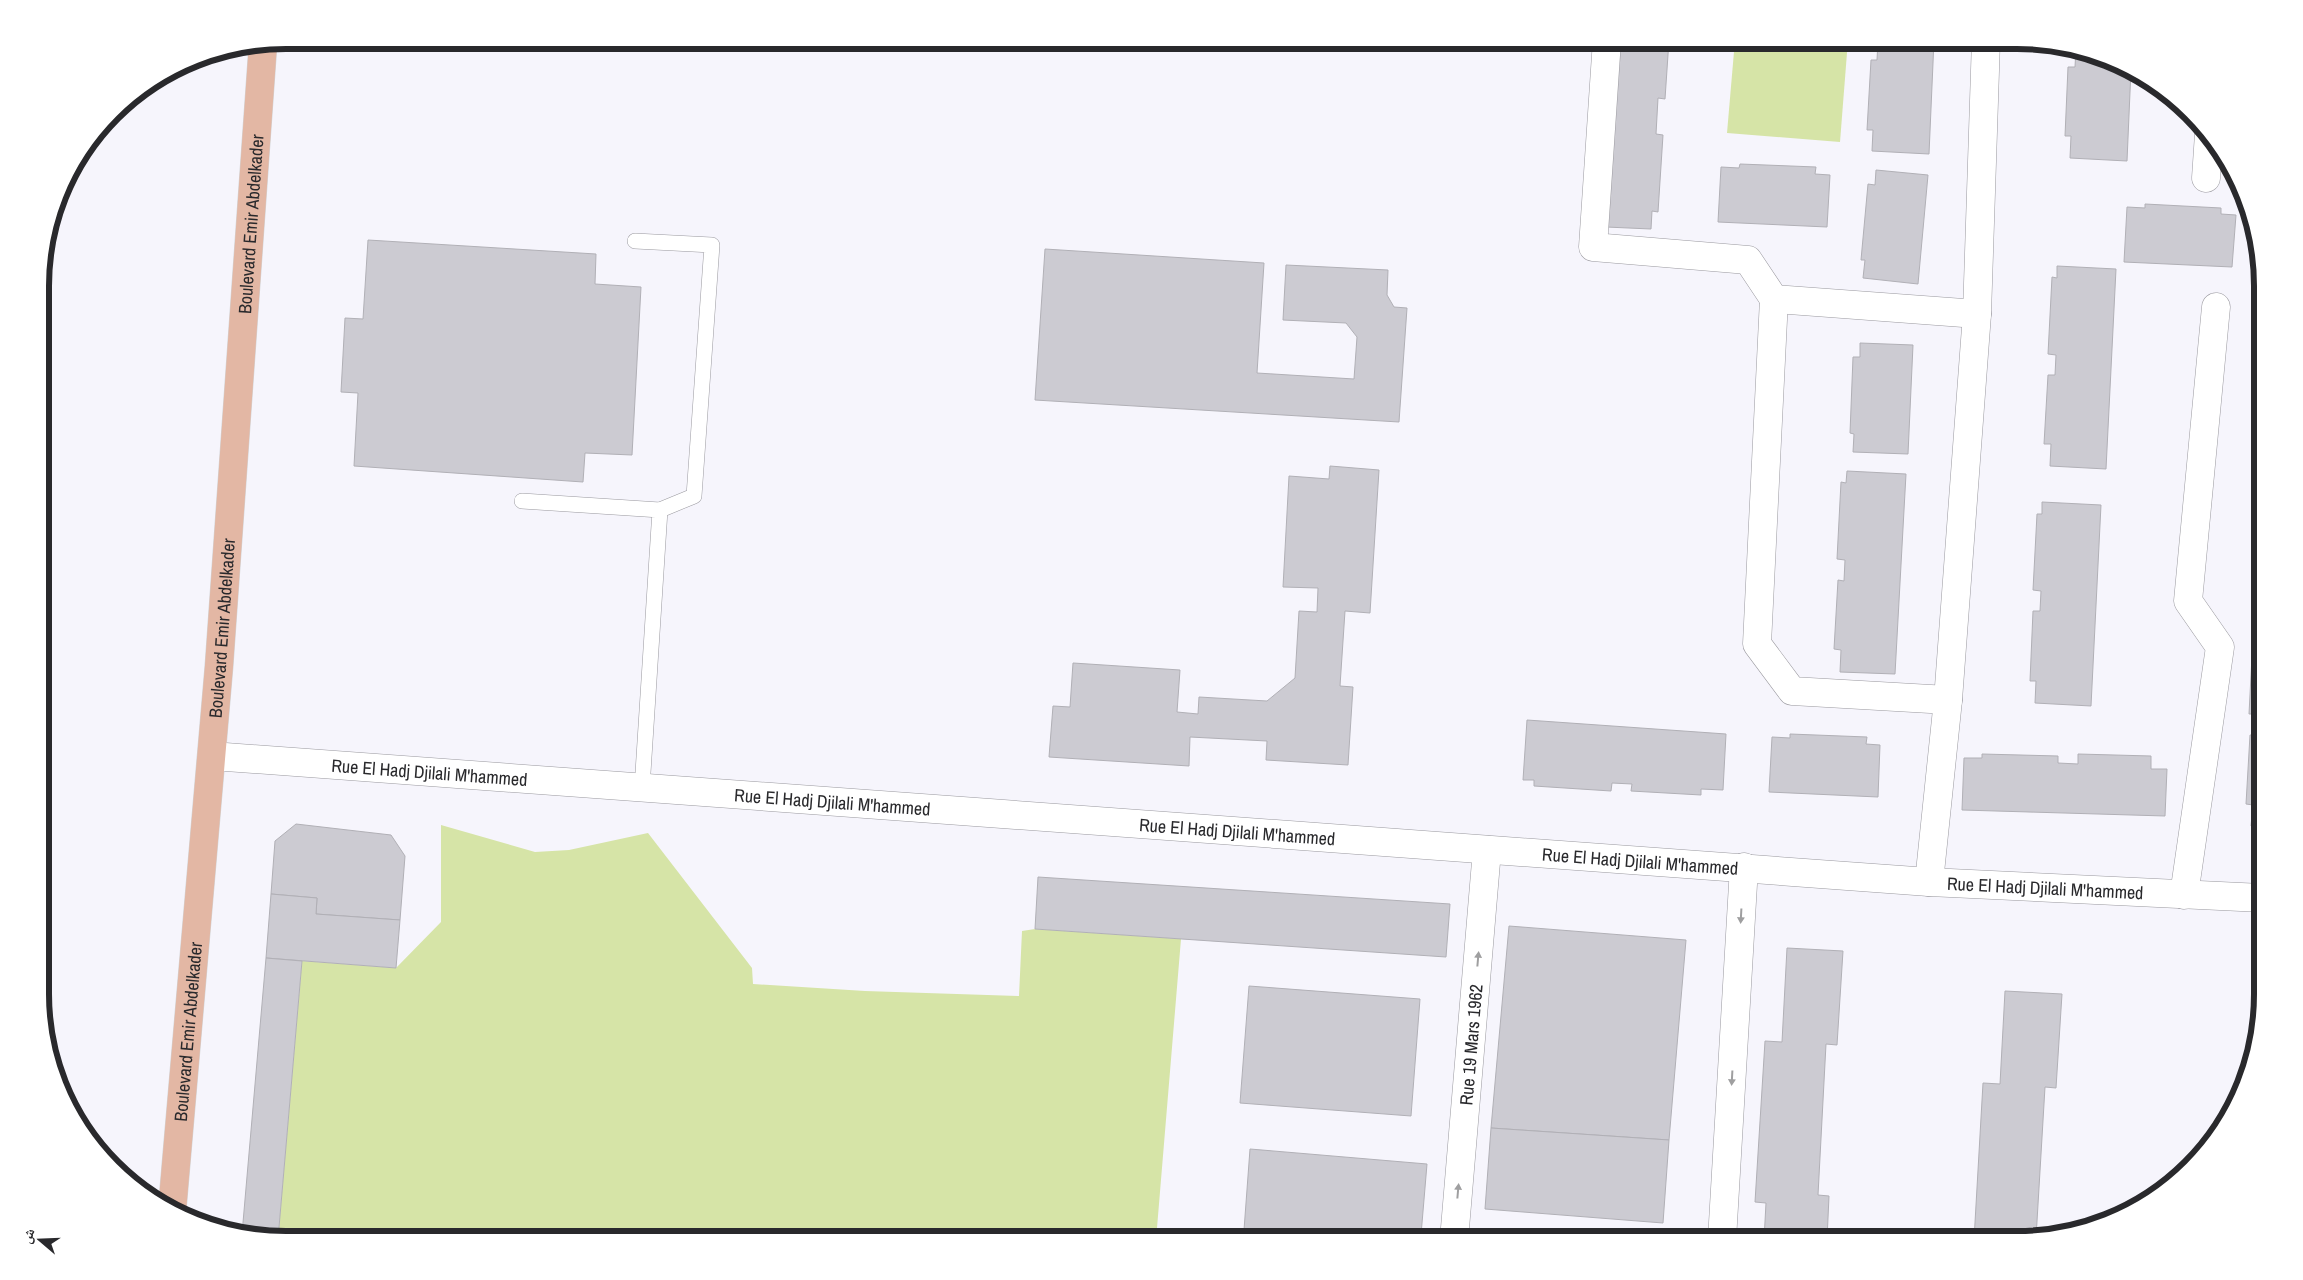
<svg xmlns="http://www.w3.org/2000/svg" width="2303" height="1280" font-family="'Archivo Narrow','Noto Naskh Arabic',sans-serif">
	<style>
		.green { fill: #d6e4a7 }
		.building { fill: #cccbd2; stroke: #b1b0b6 }
		.lines { fill: none; stroke-linecap: round; stroke-linejoin: round }
		.service-casing { stroke: #9a999f; stroke-width: 16 }
		.minor-casing { stroke: #9a999f; stroke-width: 29 }
		.primary-casing { stroke: #d4d4d5; stroke-width: 29 }
		.service { stroke: #fff; stroke-width: 15 }
		.minor { stroke: #fff; stroke-width: 28 }
		.primary { stroke: #e3b7a4; stroke-width: 28 }
		.oneway { fill: #9f9fa0 }
		.labels { text-anchor: middle; dominant-baseline: central; stroke-width: 4.5; stroke-linejoin: round; paint-order: stroke }
		.street-label { font-size: 18px; fill: #29292c; stroke: #fff }
		.rim { fill: none; stroke: #29292c; stroke-width: 6 }
	</style>
	<rect width="100%" height="100%" fill="#f6f5fc"/>
	<g class="green">
		<polygon points="1735,40 1848,40 1840,142 1727,133"/>
		<polygon points="441,825 535,852 569,850 648,833 752,968 753,984 865,991 1019,996 1022,931 1035,929 1181,939 1156,1240 278,1239 302,961 396,968 441,922"/>
	</g>
	<g class="building">
		<polygon points="1617,40 1669,40 1665,99 1658,98 1656,134 1663,135 1658,212 1652,211 1651,229 1606,227"/>
		<polygon points="1878,40 1934,40 1929,154 1872,151 1873,130 1867,130 1871,60 1877,60"/>
		<polygon points="2076,48 2131,69 2127,161 2070,158 2071,136 2065,136 2068,67 2075,67"/>
		<polygon points="1740,164 1816,167 1815,174 1830,175 1827,227 1718,222 1721,167 1739,168"/>
		<polygon points="1876,170 1928,175 1918,284 1863,278 1865,260 1861,260 1868,184 1875,185"/>
		<polygon points="2145,204 2221,208 2221,214 2236,215 2232,267 2124,262 2127,207 2145,208"/>
		<polygon points="368,240 596,254 595,284 641,287 632,455 585,453 583,482 354,466 358,393 341,392 345,318 363,319"/>
		<polygon points="1045,249 1264,263 1257,373 1354,379 1357,337 1346,323 1283,320 1286,265 1388,270 1387,295 1394,307 1407,308 1399,422 1035,400"/>
		<polygon points="2057,266 2116,269 2106,469 2050,466 2051,444 2044,444 2048,375 2055,375 2056,355 2048,354 2052,277 2057,278"/>
		<polygon points="1860,343 1913,345 1908,454 1853,452 1854,434 1850,433 1853,357 1860,357"/>
		<polygon points="1330,466 1379,470 1370,613 1345,611 1340,686 1353,687 1348,765 1266,760 1267,741 1190,737 1189,766 1049,757 1053,706 1070,707 1073,663 1180,670 1177,712 1198,714 1199,697 1267,701 1295,678 1299,611 1317,612 1318,588 1283,587 1289,476 1329,479"/>
		<polygon points="1847,471 1906,474 1895,674 1840,672 1841,650 1834,649 1838,580 1844,581 1845,560 1837,559 1841,482 1846,483"/>
		<polygon points="2042,502 2101,505 2091,706 2035,703 2036,681 2030,681 2033,611 2040,611 2041,591 2033,590 2037,514 2042,514"/>
		<polygon points="2259,625 2262,625 2262,826 2251,826 2253,805 2246,804 2250,735 2256,735 2257,714 2249,714 2253,637 2259,637"/>
		<polygon points="1527,720 1726,734 1723,790 1701,789 1701,795 1631,791 1632,784 1612,783 1611,791 1534,786 1534,780 1523,780"/>
		<polygon points="1790,734 1867,737 1866,744 1880,745 1878,797 1769,792 1772,737 1790,738"/>
		<polygon points="1982,754 2058,756 2058,763 2078,764 2078,754 2151,756 2151,769 2167,769 2165,816 1962,810 1964,758 1982,758"/>
		<polygon points="296,824 391,835 405,856 400,920 316,914 317,898 271,894 275,841"/>
		<polygon points="1038,877 1450,904 1446,957 1035,929"/>
		<polygon points="271,894 317,898 316,914 400,920 396,968 266,958"/>
		<polygon points="1509,926 1686,940 1669,1140 1491,1128"/>
		<polygon points="1787,948 1843,951 1837,1045 1826,1044 1818,1195 1829,1196 1827,1240 1764,1240 1766,1203 1755,1202 1765,1041 1782,1042"/>
		<polygon points="266,958 302,961 278,1239 242,1234"/>
		<polygon points="1249,986 1420,999 1411,1116 1240,1103"/>
		<polygon points="2005,991 2062,994 2056,1088 2045,1087 2036,1238 2038,1239 1974,1240 1983,1083 2000,1084"/>
		<polygon points="1491,1128 1669,1140 1663,1223 1485,1209"/>
		<polygon points="1250,1149 1427,1164 1421,1235 1398,1233 1397,1240 1266,1240 1266,1232 1244,1230"/>
	</g>
	<g class="lines">
		<g class="service-casing">
			<g id="service">
				<polyline points="635,241 712,245 694,496 660,510"/>
				<polyline points="522,501 660,510 642,788"/>
			</g>
		</g>
		<g class="minor-casing">
			<g id="minor">
				<polyline points="1607,40 1593,247 1748,260 1774,299 1977,314"/>
				<polyline points="2206,178 2209,134"/>
				<polyline points="1774,299 1757,644 1792,691 1948,700"/>
				<path id="s1" d="M 212,756 L 1929,882 L 2262,898"/>
				<polyline points="1929,882 1948,700 1977,314 1986,40"/>
				<polyline points="2184,895 2220,647 2188,601 2216,307"/>
				<path id="s2" d="M 1454,1240 L 1487,850"/>
				<polyline points="1722,1240 1744,867"/>
			</g>
		</g>
		<g class="primary-casing">
			<g id="primary">
				<path id="s3" d="M 172,1211 L 219,666 L 263,44"/>
			</g>
		</g>
		<use href="#service" class="service"/>
		<use href="#minor" class="minor"/>
		<use href="#primary" class="primary"/>
	</g>
	<defs><path id="oneway-solid" d="M-6-.8H1V-3.2L6.5 0L1 3.2V.8H-6Z" transform="scale(1.25)"/></defs>
	<g class="oneway">
		<use href="#oneway-solid" transform="translate(1741 916) rotate(93)"/>
		<use href="#oneway-solid" transform="translate(1478 959) rotate(-85)"/>
		<use href="#oneway-solid" transform="translate(1732 1078) rotate(93)"/>
		<use href="#oneway-solid" transform="translate(1458 1191) rotate(-85)"/>
	</g>
	<g class="labels">
		<g class="street-label">
			<text stroke="none"><textPath href="#s3" startOffset="990">Boulevard Emir Abdelkader</textPath></text>
			<text stroke="none"><textPath href="#s3" startOffset="585">Boulevard Emir Abdelkader</textPath></text>
			<text stroke="none"><textPath href="#s1" startOffset="218">Rue El Hadj Djilali M'hammed</textPath></text>
			<text stroke="none"><textPath href="#s1" startOffset="622">Rue El Hadj Djilali M'hammed</textPath></text>
			<text stroke="none"><textPath href="#s1" startOffset="1028">Rue El Hadj Djilali M'hammed</textPath></text>
			<text stroke="none"><textPath href="#s1" startOffset="1432">Rue El Hadj Djilali M'hammed</textPath></text>
			<text stroke="none"><textPath href="#s1" startOffset="1838">Rue El Hadj Djilali M'hammed</textPath></text>
			<text stroke="none"><textPath href="#s3" startOffset="180">Boulevard Emir Abdelkader</textPath></text>
			<text stroke="none"><textPath href="#s2" startOffset="196">Rue 19 Mars 1962</textPath></text>
		</g>
	</g>
	<path d="M0 0H2303V1280H0ZM286 49H2017A237 237 0 0 1 2254 286V994A237 237 0 0 1 2017 1231H286A237 237 0 0 1 49 994V286A237 237 0 0 1 286 49Z" fill="#fff" fill-rule="evenodd"/>
	<path class="rim" d="M286 49H2017A237 237 0 0 1 2254 286V994A237 237 0 0 1 2017 1231H286A237 237 0 0 1 49 994V286A237 237 0 0 1 286 49Z"/>
	<g transform="translate(40 1240) rotate(289)" stroke="#ffffff" stroke-width="4" paint-order="stroke">
	<path d="M0-4L9 19L0 12L-9 19Z" fill="#29292c"/>
	<text y="-8" font-size="14" font-weight="bold" text-anchor="middle" fill="#29292c">ش</text>
	</g>
</svg>
